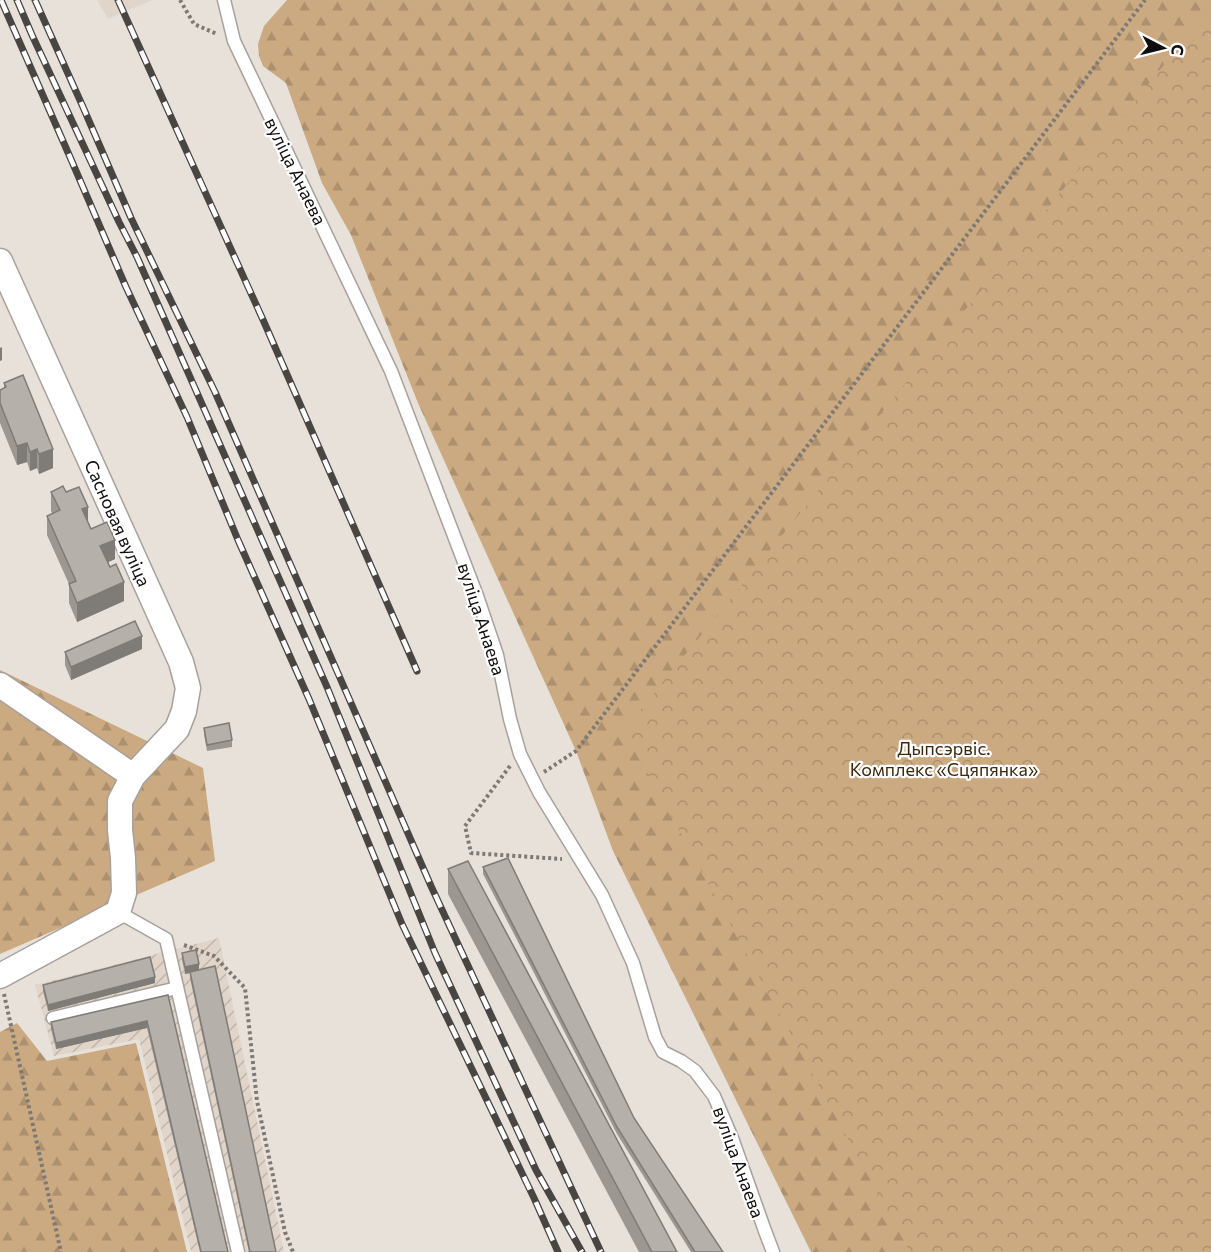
<svg xmlns="http://www.w3.org/2000/svg" width="1211" height="1252" font-family="Commissioner,sans-serif">
	<style>
		.built { fill: #e1d5c9 }
		.industrial { fill: url(#industrial-furrows) }
		.forest { fill: url(#forest-firs) }
		.park { fill: url(#park-crowns) }
		.lines { fill: none; stroke-linecap: round; stroke-linejoin: round }
		.service-casing { stroke: #a7a19b; stroke-width: 15 }
		.minor-casing { stroke: #a7a19b; stroke-width: 27 }
		.path { stroke: #7d7974; stroke-width: 4; stroke-dasharray: 3 3; stroke-linecap: butt }
		.service { stroke: #fff; stroke-width: 12 }
		.minor { stroke: #fff; stroke-width: 24 }
		.rail-casing { stroke: #484542; stroke-width: 7 }
		.rail { stroke: #fff; stroke-width: 4.5; stroke-dasharray: 14; stroke-linecap: butt }
		.wall { fill: #9c9791 }
		.shaded-wall { fill: #7f7b76 }
		.building { fill: #b5b0a9; stroke: #7f7b76; stroke-width: 1.5 }
		.labels { text-anchor: middle; dominant-baseline: central; stroke-width: 4.5; stroke-linejoin: round; paint-order: stroke }
		.street-label { font-size: 18px; fill: #100e0c; stroke: #fff }
		.park-label { font-size: 18px; fill: #3e280b; stroke: #fff }
	</style>
	<defs>
		<pattern id="industrial-furrows" width="10" height="10" patternUnits="userSpaceOnUse" patternTransform="scale(1.5)"><rect width="10" height="10" fill="#e1d5c9"/><path d="M-1 1l2-2M0 10L10 0M9 11l2-2" fill="none" stroke="#c0b6ab"/></pattern>
		<pattern id="forest-firs" width="22" height="20" patternUnits="userSpaceOnUse" patternTransform="scale(1.5)"><rect width="22" height="20" fill="#cba981"/><path d="M5 1l3.5 6h-7zM16 11l3.5 6h-7z" fill="#ad906e"/></pattern>
		<pattern id="park-crowns" width="20" height="18" patternUnits="userSpaceOnUse" patternTransform="scale(1.5)"><rect width="20" height="18" fill="#cba981"/><path d="M2 6a3 3 0 1 1 6 0M12 15a3 3 0 1 1 6 0" fill="none" stroke="#ad906e"/></pattern>
	</defs>
	<rect width="100%" height="100%" fill="#e7e1da"/>
	<polygon class="built" points="97,0 152,0 108,19"/>
	<polygon class="industrial" points="219,938 284,1252 191,1252 139,1039 54,1056 35,985"/>
	<g class="forest">
		<polygon points="287,0 1211,0 1211,1252 811,1252 613,851 576,751 418,403 351,235 322,183 286,83 263,66 259,56 258,44 264,26"/>
		<polygon points="0,670 203,768 215,861 0,954"/>
		<polygon points="17,1023 47,1061 136,1043 187,1252 0,1252 0,1032"/>
	</g>
	<polygon class="park" points="1211,7 1211,1252 910,1252 624,730"/>
	<g class="lines">
		<g class="service-casing">
			<g id="service">
				<polyline points="224,0 234,41 391,371 477,596 497,655 510,719 520,754 539,792 602,895 633,963 655,1037 663,1052 681,1061 695,1071 714,1096 732,1138 765,1231 773,1252"/>
				<polyline points="118,912 166,939 238,1252"/>
				<polyline points="53,1018 177,988"/>
			</g>
		</g>
		<g class="minor-casing">
			<g id="minor">
				<polyline points="0,261 181,662 188,688 184,711 177,729 133,776 120,801 120,830 123,858 124,893 118,912 0,976"/>
				<polyline points="0,685 133,776"/>
			</g>
		</g>
		<g class="path">
			<polyline points="180,0 194,24 217,34"/>
			<polyline points="510,766 465,826 471,853 562,859"/>
			<polyline points="544,772 576,751 1145,0"/>
			<polyline points="184,945 214,956 245,988 257,1101 285,1232 293,1252"/>
			<polyline points="4,994 61,1252"/>
		</g>
		<use href="#service" class="service"/>
		<use href="#minor" class="minor"/>
		<g class="rail-casing">
			<g id="rail">
				<polyline points="1,0 70,157 126,287 187,417 238,540 309,699 402,924 534,1198 558,1252"/>
				<polyline points="17,0 32,35 119,222 137,257 327,687 435,953 536,1170 582,1252"/>
				<polyline points="35,0 83,107 131,218 215,392 431,886 601,1252"/>
				<polyline points="118,0 264,322 417,671"/>
			</g>
		</g>
		<use href="#rail" class="rail"/>
	</g>
	<g class="wall">
		<polygon points="4,383 53,468 39,474 37,468 30,471 27,462 17,465 0,423 0,390 4,388"/>
		<polygon points="51,492 66,492 88,521 91,529 115,559 108,562 124,601 77,622 69,603 69,584 47,535 47,516 52,513 51,511"/>
		<polygon points="142,649 71,680 65,665 65,652"/>
		<polygon points="204,728 232,740 232,747 207,751 204,734"/>
		<polygon points="483,867 634,1118 723,1252 691,1252 617,1134 483,874"/>
		<polygon points="448,869 677,1252 639,1252 448,894"/>
		<polygon points="182,953 199,970 276,1252 249,1252 190,978 190,973 185,974 182,960"/>
		<polygon points="155,983 48,1011 43,991 43,985"/>
		<polygon points="168,995 228,1252 200,1252 147,1028 56,1049 51,1029 51,1022"/>
	</g>
	<g class="shaded-wall">
		<polygon points="2,347 2,360 0,361 0,348"/>
		<polygon points="27,443 27,462 17,465 17,446"/>
		<polygon points="37,449 37,468 30,471 30,452"/>
		<polygon points="53,449 53,468 39,474 39,454"/>
		<polygon points="88,507 88,526 82,509"/>
		<polygon points="115,540 115,559 100,566 100,546"/>
		<polygon points="124,582 124,601 77,622 77,603"/>
		<polygon points="142,636 142,649 71,680 71,667"/>
		<polygon points="199,964 199,971 185,974 185,967"/>
		<polygon points="155,977 155,983 48,1011 48,1005"/>
		<polygon points="147,1021 147,1028 56,1049 56,1043"/>
	</g>
	<g class="building">
		<polygon points="23,375 53,449 39,454 37,449 30,452 27,443 17,446 0,403 0,390 6,387 4,383"/>
		<polygon points="63,486 66,492 79,487 88,507 82,509 91,529 107,522 115,540 100,546 110,567 116,564 124,582 77,603 69,584 76,581 47,516 60,510 51,492"/>
		<polygon points="135,621 142,636 71,667 65,652"/>
		<polygon points="229,723 232,740 207,745 204,728"/>
		<polygon points="508,858 634,1118 723,1252 695,1252 617,1127 483,867"/>
		<polygon points="468,861 677,1252 652,1252 448,869"/>
		<polygon points="196,950 199,964 185,967 182,953"/>
		<polygon points="150,957 155,977 48,1005 43,985"/>
		<polygon points="215,966 276,1252 250,1252 190,972"/>
		<polygon points="168,995 228,1252 201,1252 147,1021 56,1043 51,1022"/>
	</g>
	<g class="labels">
		<g class="street-label">
			<text transform="translate(296 171) rotate(64)">вуліца Анаева</text>
			<text transform="translate(118 523) rotate(66)">Сасновая вуліца</text>
			<text transform="translate(482 619) rotate(72)">вуліца Анаева</text>
			<text transform="translate(739 1162) rotate(70)">вуліца Анаева</text>
		</g>
		<g class="park-label">
			<text x="944" y="748">Дыпсэрвіс.<tspan x="944" dy="21">Комплекс «Сцяпянка»</tspan></text>
		</g>
	</g>
	<g transform="translate(1163 48) rotate(97)" stroke="#ffffff" stroke-width="4.5" paint-order="stroke">
	<path d="M0-4.5L10 22L0 15L-10 22Z" fill="#100e0c"/>
	<text y="-9" font-size="16" font-weight="bold" text-anchor="middle" fill="#100e0c">С</text>
	</g>
</svg>
